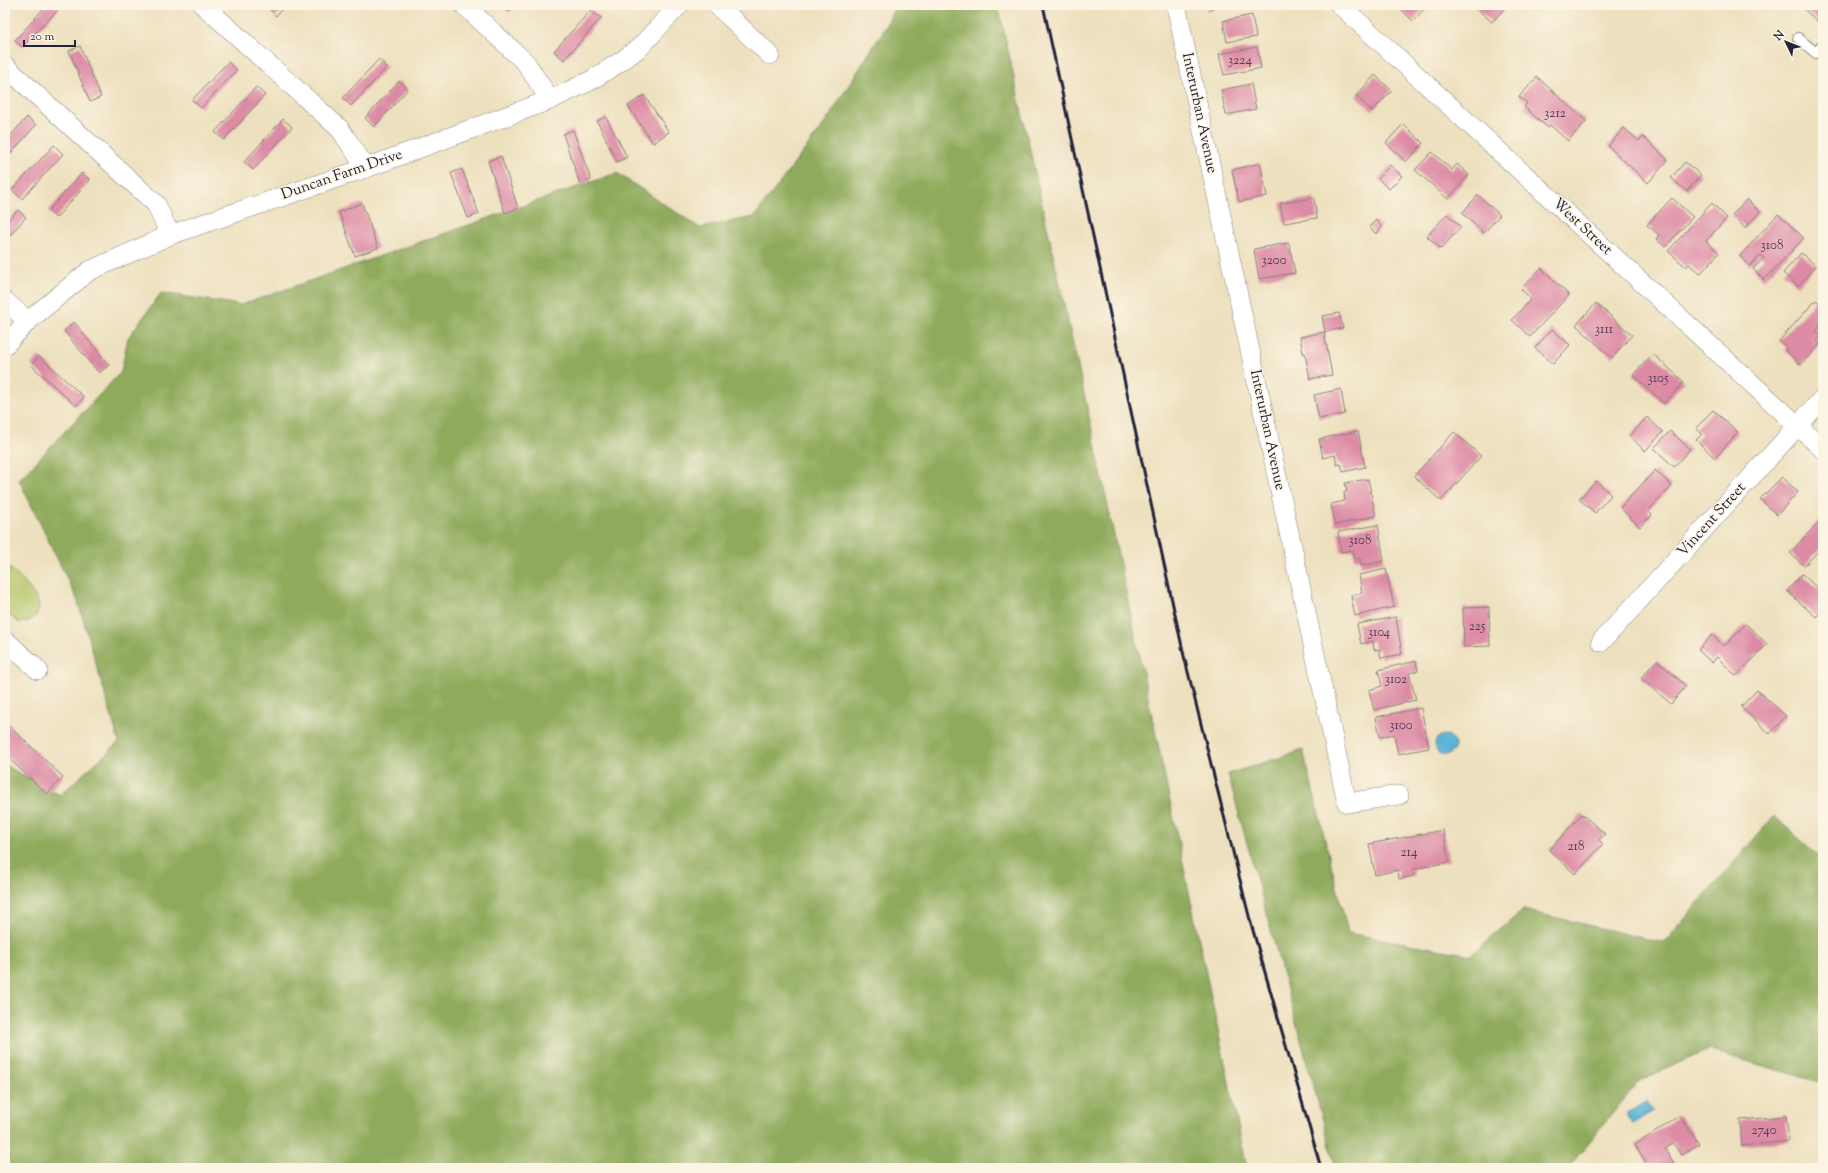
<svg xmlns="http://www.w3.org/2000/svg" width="1828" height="1173" font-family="'Sorts Mill Goudy',serif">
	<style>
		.green { fill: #b4c466; stroke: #6b7350 }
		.forest { fill: #8faa5b; stroke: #58664b }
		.water { fill: #58b4d6; stroke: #3d6b88 }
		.building { fill: #dd8ba5 }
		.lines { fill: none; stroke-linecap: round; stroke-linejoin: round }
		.service-casing { stroke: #88817c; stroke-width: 12 }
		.minor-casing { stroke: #88817c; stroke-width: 20 }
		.service { stroke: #fff; stroke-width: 10 }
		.minor { stroke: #fff; stroke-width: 19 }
		.rail { stroke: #22223b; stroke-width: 3 }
		.labels { text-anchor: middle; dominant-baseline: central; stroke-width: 3; stroke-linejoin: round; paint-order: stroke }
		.number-label { font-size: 13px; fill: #513c56 }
		.street-label { font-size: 15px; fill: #22223b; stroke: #fcf5e5 }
	</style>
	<rect width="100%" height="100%" fill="#fcf5e5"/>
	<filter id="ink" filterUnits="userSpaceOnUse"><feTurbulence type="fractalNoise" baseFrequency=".025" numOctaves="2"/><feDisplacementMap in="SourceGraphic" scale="8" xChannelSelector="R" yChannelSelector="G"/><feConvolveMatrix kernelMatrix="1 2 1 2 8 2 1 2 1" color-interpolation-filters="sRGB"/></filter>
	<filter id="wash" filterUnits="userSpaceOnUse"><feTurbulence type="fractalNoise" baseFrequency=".012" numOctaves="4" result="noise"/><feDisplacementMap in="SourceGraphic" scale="16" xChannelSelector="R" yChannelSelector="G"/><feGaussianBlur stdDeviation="0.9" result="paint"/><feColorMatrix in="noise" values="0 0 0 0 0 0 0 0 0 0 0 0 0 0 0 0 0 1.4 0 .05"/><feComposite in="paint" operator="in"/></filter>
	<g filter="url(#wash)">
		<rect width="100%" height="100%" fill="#ede0be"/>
		<path class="green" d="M 7,568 L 11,569 C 20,579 48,602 36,615 C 31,621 27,622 19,623 L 5,611 L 5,571 Z"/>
		<g class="forest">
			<polygon points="895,5 998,5 1089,416 1247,1168 5,1168 5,765 60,795 119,742 77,599 19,480 121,372 128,338 161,293 241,305 617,173 700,228 754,217 825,123 887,25"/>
			<polygon points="1303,750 1348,933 1471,955 1523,910 1664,943 1774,816 1823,860 1823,1084 1816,1081 1708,1050 1639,1081 1568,1168 1336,1168 1228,774"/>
		</g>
		<g class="water">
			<circle cx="1445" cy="745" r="10"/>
			<polygon points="1647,1101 1653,1111 1632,1124 1626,1114"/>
		</g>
		<g id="blocks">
			<g class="building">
				<polygon points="47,5 55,5 59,9 22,47 15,40"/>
				<polygon points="269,5 285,5 276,16 267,7"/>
				<polygon points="501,5 515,5 508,12"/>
				<polygon points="1204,5 1216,5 1210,11"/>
				<polygon points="1396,5 1428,5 1413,21"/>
				<polygon points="1477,5 1508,5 1492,22 1475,7"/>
				<polygon points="1806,5 1823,5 1823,24 1821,25 1803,8"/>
				<polygon points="591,10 601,18 564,60 554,51"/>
				<polygon points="1252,15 1256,37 1227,42 1223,21"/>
				<polygon points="80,46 101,97 90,102 69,51"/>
				<polygon points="1257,47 1261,68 1224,75 1219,54"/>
				<polygon points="379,59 387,67 351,106 343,98"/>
				<polygon points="228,62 237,70 201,108 192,100"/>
				<polygon points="1375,75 1392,91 1372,111 1356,96"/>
				<polygon points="1537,77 1586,121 1568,141 1550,125 1548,128 1524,107 1527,103 1519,97"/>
				<polygon points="399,81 408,89 374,127 365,118"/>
				<polygon points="1251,84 1256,109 1226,115 1221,90"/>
				<polygon points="256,87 265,95 224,140 215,132"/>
				<polygon points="644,95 669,132 653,143 628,106"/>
				<polygon points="27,117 36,125 5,160 5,142"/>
				<polygon points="606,117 627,157 617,162 597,121"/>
				<polygon points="283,119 292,127 253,170 244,162"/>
				<polygon points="1403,124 1423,143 1406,162 1386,143"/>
				<polygon points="1624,128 1639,141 1643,137 1668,160 1648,183 1608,146"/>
				<polygon points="573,130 591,180 580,184 563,134"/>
				<polygon points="54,145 63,154 22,199 12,190"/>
				<polygon points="1432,152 1452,170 1457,164 1469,175 1448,199 1415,170"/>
				<polygon points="501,156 518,208 505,213 488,161"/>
				<polygon points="1685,162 1701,175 1687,191 1671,178"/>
				<polygon points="1260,163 1267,196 1239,202 1232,170"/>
				<polygon points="1390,165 1402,176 1389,189 1378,179"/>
				<polygon points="462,169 479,214 468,218 451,173"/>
				<polygon points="82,173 90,180 56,218 48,211"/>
				<polygon points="1478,195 1500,215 1484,233 1462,213"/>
				<polygon points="1314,198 1317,218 1284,223 1280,203"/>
				<polygon points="1672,198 1693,217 1665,247 1656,239 1659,235 1647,225"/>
				<polygon points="1747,199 1760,212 1745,228 1732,215"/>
				<polygon points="362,203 378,248 355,256 339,212"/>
				<polygon points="1712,203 1727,218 1706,241 1719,253 1700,274 1689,264 1686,267 1668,251"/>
				<polygon points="18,210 26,217 5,241 5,224"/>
				<polygon points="1447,214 1461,227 1441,249 1427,236"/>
				<polygon points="1778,214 1804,238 1764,280 1753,269 1764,258 1760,255 1750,266 1740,256"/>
				<polygon points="1376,220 1382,227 1376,234 1369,227"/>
				<polygon points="1289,243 1295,273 1259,279 1254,249"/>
				<polygon points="1801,253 1816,266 1798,286 1783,273"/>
				<polygon points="1541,268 1569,295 1530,337 1512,320 1531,299 1521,289"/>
				<polygon points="1816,300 1823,307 1823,323 1816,331 1822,335 1817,340 1820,344 1801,365 1785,350 1787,348 1779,341"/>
				<polygon points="1596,303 1632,335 1612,358 1576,325"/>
				<polygon points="1339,313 1343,328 1325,332 1322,316"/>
				<polygon points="74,322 109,365 99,373 64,331"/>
				<polygon points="1552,329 1570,345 1553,364 1535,348"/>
				<polygon points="1324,332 1332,375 1310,379 1305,353 1303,353 1300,337"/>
				<polygon points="1653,354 1684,382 1664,404 1633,375"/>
				<polygon points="39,356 84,397 76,406 31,365"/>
				<polygon points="1341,389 1345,414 1319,419 1314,395"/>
				<polygon points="1713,410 1738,432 1715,458 1696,440 1702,434 1696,428"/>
				<polygon points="1647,417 1663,432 1645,451 1630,436"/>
				<polygon points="1358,431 1365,467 1343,472 1341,464 1337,465 1335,455 1323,458 1319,439"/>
				<polygon points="1670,431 1690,449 1674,467 1654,448"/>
				<polygon points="1454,432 1481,456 1441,501 1414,476"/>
				<polygon points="1655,470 1672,486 1648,511 1652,515 1640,527 1620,508"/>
				<polygon points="1782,477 1798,492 1777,515 1760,499"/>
				<polygon points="1368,479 1376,516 1335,525 1331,504 1345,501 1344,492 1347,492 1345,483"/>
				<polygon points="1596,481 1611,495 1595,513 1579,499"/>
				<polygon points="1820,520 1823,524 1823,546 1804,566 1790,553"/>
				<polygon points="1378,525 1384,561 1361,566 1360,558 1355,559 1353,550 1341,552 1338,532"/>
				<polygon points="1386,569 1394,607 1355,616 1351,596 1362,593 1359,575"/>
				<polygon points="1802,574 1823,593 1823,610 1816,617 1787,591"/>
				<polygon points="1489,607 1490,646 1464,647 1463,608"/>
				<polygon points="1396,617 1402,654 1381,658 1379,649 1374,650 1373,641 1361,644 1357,624"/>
				<polygon points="1746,624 1767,644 1736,676 1717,657 1712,663 1698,650 1712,635 1724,646"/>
				<polygon points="1657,660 1686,686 1671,704 1641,678"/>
				<polygon points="1416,661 1418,671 1409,673 1416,700 1374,710 1369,690 1382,686 1378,670"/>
				<polygon points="1757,690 1786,716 1770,734 1741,707"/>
				<polygon points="1421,708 1429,748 1398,754 1394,734 1380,737 1376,717"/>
				<polygon points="7,724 63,777 47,794 5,755 5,726"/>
				<polygon points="1582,814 1605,834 1599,840 1603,844 1575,874 1549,850"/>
				<polygon points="1443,830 1449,862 1413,869 1414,876 1399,879 1398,870 1375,875 1369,844"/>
				<polygon points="1680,1116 1699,1144 1681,1155 1673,1143 1665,1149 1677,1168 1650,1168 1635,1145"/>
				<polygon points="1786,1116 1789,1141 1742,1146 1740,1120"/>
			</g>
		</g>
	</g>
	<g filter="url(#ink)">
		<use href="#blocks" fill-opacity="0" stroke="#88817c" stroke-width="1"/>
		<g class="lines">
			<g class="service-casing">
				<polyline id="service" points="1798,38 1816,53 1823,45"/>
			</g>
			<g class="minor-casing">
				<g id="minor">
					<polyline points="203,5 340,129 366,168"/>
					<polyline points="464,5 526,63 550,100"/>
					<polyline points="717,5 770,55"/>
					<polyline points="1176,5 1347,803 1399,795"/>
					<polyline points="1340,5 1823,449"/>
					<polyline points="5,66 156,204 170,235"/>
					<polyline points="5,301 28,321"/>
					<polyline points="5,345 28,321 89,271 170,235 366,168 550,100 590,81 623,60 640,47 679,5"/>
					<polyline points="5,640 38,670"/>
					<polyline points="1601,642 1823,398"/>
				</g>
			</g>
			<use href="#service" class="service"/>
			<use href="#minor" class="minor"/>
			<polyline class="rail" points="1043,5 1184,656 1250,920 1321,1168"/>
		</g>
	</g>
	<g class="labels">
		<g class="number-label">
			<text x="1240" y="61">3224</text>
			<text x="1555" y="114">3212</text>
			<text x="1772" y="246">3108</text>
			<text x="1274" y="261">3200</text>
			<text x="1604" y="330">3111</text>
			<text x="1658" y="379">3105</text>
			<text x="1360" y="541">3108</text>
			<text x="1477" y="627">225</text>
			<text x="1379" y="633">3104</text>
			<text x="1396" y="680">3102</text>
			<text x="1401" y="726">3100</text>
			<text x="1576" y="847">218</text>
			<text x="1409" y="853">214</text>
			<text x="1764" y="1131">2740</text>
		</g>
		<g class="street-label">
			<text transform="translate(1199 113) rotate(78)">Interurban Avenue</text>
			<text transform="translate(342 175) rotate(-19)">Duncan Farm Drive</text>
			<text transform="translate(1582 227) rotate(43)">West Street</text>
			<text transform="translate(1267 430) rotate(78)">Interurban Avenue</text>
			<text transform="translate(1712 520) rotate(-48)">Vincent Street</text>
		</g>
	</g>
	<rect width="1828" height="1173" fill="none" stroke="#fcf5e5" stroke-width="20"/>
	<g transform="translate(1786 42) rotate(313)" stroke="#fcf5e5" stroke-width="3" paint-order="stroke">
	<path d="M0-3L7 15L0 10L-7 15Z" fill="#22223b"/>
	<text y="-6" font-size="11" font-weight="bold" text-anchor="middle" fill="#22223b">N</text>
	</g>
	<path d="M24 40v6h51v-6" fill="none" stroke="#22223b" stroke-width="2"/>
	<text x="30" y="40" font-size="12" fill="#22223b" stroke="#fcf5e5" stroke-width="3" paint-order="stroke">20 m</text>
</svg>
